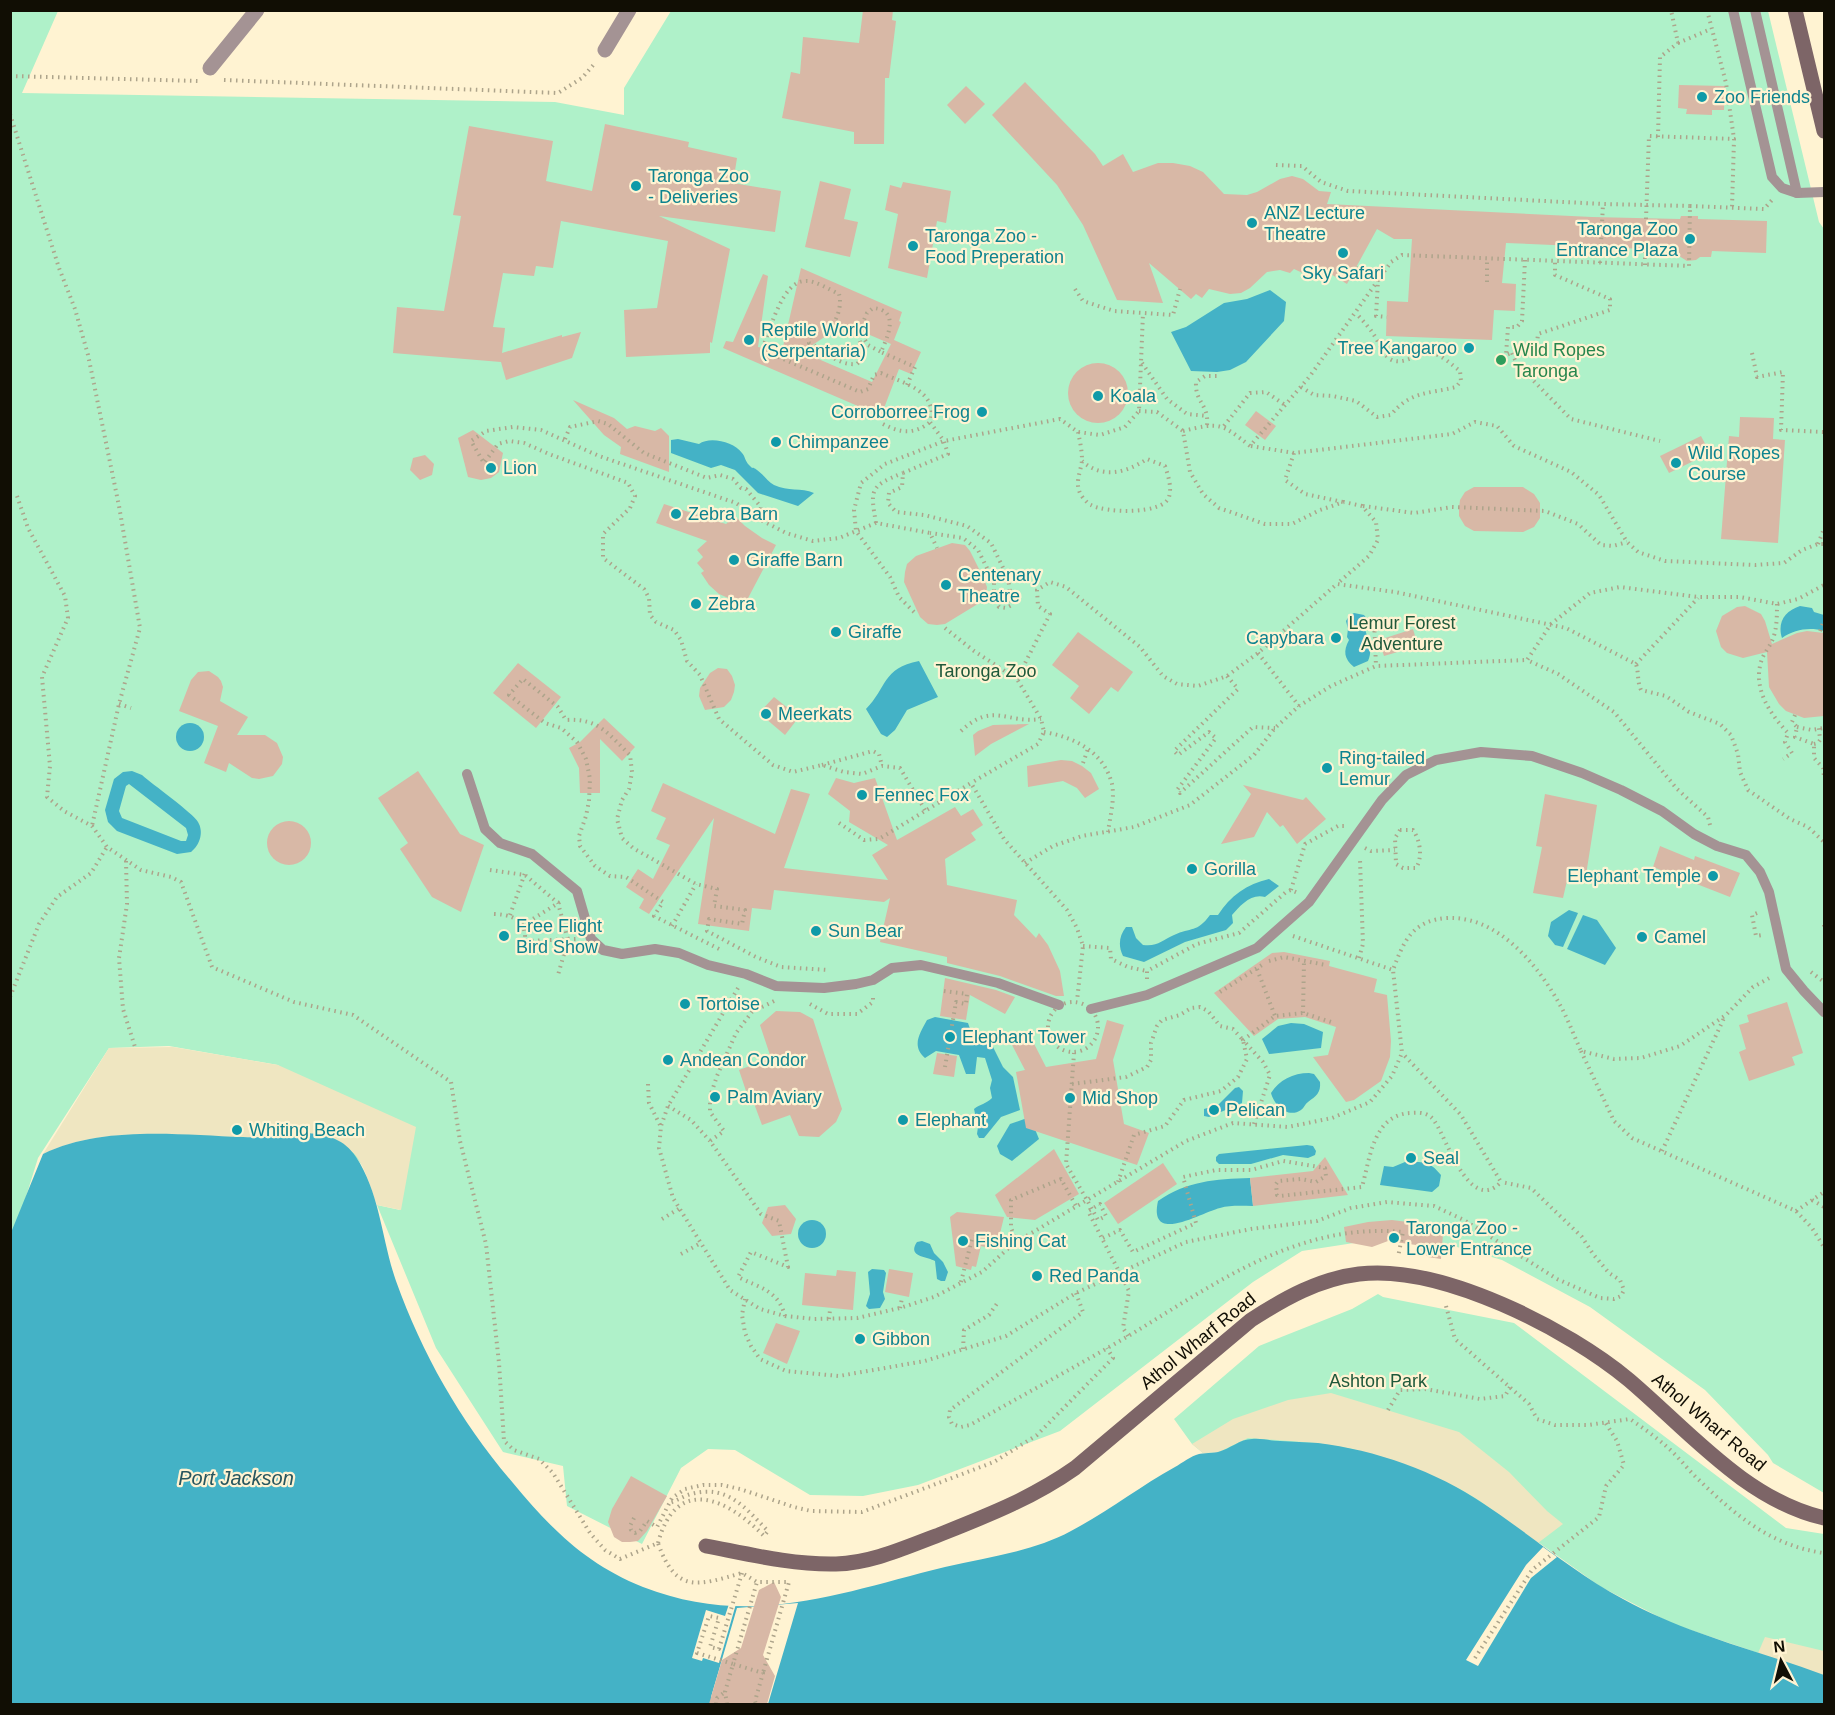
<svg xmlns="http://www.w3.org/2000/svg" width="1835" height="1715" font-family="Arial,sans-serif">
	<style>
		.green { fill: #aff1c9 }
		.sand { fill: #efe6c1 }
		.water { fill: #44b2c6; fill-rule: evenodd }
		.pier { fill: #fff3d2 }
		.building { fill: #d8b8a6; fill-rule: evenodd }
		.lines { fill: none; stroke-linecap: round; stroke-linejoin: round }
		.path { stroke: #ada48b; stroke-width: 4; stroke-dasharray: 1.5 4.5; stroke-linecap: butt }
		.lane { stroke: #a49394; stroke-width: 10 }
		.street { stroke: #a49394; stroke-width: 15 }
		.secondary { stroke: #7d6567; stroke-width: 15 }
		.culture-dot { fill: #0f9aa8; stroke: #fff3d2; stroke-width: 2 }
		.leisure-dot { fill: #2e9e5b; stroke: #fff3d2; stroke-width: 2 }
		.labels { text-anchor: middle; dominant-baseline: central; stroke-width: 4.5; stroke-linejoin: round; paint-order: stroke }
		.culture-label { font-size: 18px; fill: #0d838f; stroke: #fff3d2; text-anchor: start }
		.leisure-label { font-size: 18px; fill: #27864d; stroke: #fff3d2; text-anchor: start }
		.park-label { font-size: 18px; fill: #1f593b; stroke: #fff3d2 }
		.street-label { font-size: 18px; fill: #110e04; stroke: #fff3d2 }
		.water-label { font-size: 20px; font-style: italic; fill: #27565f; stroke: #fff3d2 }
	</style>
	<rect width="100%" height="100%" fill="#fff3d2"/>
	<g class="green">
		<polygon points="11,11 58,11 22,93 555,102 624,115 624,88 671,11 1768,11 1819,222 1824,229 1824,1493 1773,1463 1768,1455 1705,1390 1590,1307 1502,1260 1412,1234 1302,1251 1253,1282 1060,1431 918,1485 863,1496 810,1495 735,1450 708,1449 681,1468 642,1544 567,1506 563,1466 503,1452 436,1348 377,1205 400,1210 278,1065 169,1046 109,1048 38,1158 11,1245"/>
		<polygon points="1378,1294 1383,1297 1514,1323 1786,1528 1824,1534 1824,1675 1673,1624 1601,1587 1500,1515 1316,1443 1203,1453 1192,1444 1174,1419 1259,1346 1352,1309"/>
	</g>
	<g class="sand">
		<path d="M 173,1047 L 278,1065 L 416,1127 L 401,1210 L 377,1205 C 372,1192 363,1159 352,1152 C 340,1145 322,1138 310,1134 C 295,1130 263,1137 246,1137 C 180,1137 105,1124 43,1154 L 109,1048 Z"/>
		<polygon points="1331,1393 1459,1432 1509,1472 1547,1511 1563,1524 1538,1543 1480,1501 1460,1489 1353,1449 1316,1443 1248,1438 1219,1452 1203,1453 1192,1444 1233,1419 1288,1400"/>
		<polygon points="1765,1637 1824,1651 1824,1702 1752,1667"/>
	</g>
	<g class="water">
		<polygon points="1270,290 1286,302 1284,321 1246,362 1230,370 1217,372 1191,371 1171,332 1186,327 1224,303 1247,299"/>
		<path d="M 678,439 L 699,444 C 710,436 734,442 742,453 C 745,456 745,461 749,465 C 755,471 750,465 757,470 C 763,474 767,481 774,485 C 788,492 801,487 814,493 L 798,506 L 758,493 L 735,470 L 721,465 L 711,468 L 671,453 L 671,440 Z"/>
		<path d="M 1800,606 L 1812,608 L 1814,612 L 1824,615 L 1824,631 C 1810,627 1795,629 1782,638 C 1777,622 1785,611 1800,606 Z"/>
		<path d="M 1354,613 L 1364,615 L 1367,619 L 1365,629 L 1367,636 L 1365,639 C 1370,647 1372,652 1368,661 L 1354,667 C 1344,659 1343,651 1349,640 L 1347,637 L 1348,629 L 1346,621 L 1349,616 Z"/>
		<path d="M 919,661 L 938,697 L 907,710 L 895,730 L 887,737 L 881,734 L 866,709 C 887,688 882,668 919,661 Z"/>
		<circle cx="190" cy="737" r="14"/>
		<path d="M 132,771 L 142,775 C 152,784 193,813 198,822 C 204,832 200,845 191,852 L 177,854 L 117,831 L 108,822 L 105,810 L 114,779 L 123,772 ZM 129,784 L 186,828 L 188,835 L 186,841 L 181,841 L 122,818 L 119,811 L 126,786 Z"/>
		<path d="M 1269,879 L 1279,886 L 1265,897 C 1251,893 1240,906 1232,915 L 1233,923 L 1226,930 L 1185,942 L 1144,962 L 1123,956 C 1118,946 1119,936 1126,927 L 1132,927 L 1136,938 L 1143,945 C 1158,947 1162,940 1174,935 C 1191,927 1197,933 1210,915 L 1218,915 C 1230,896 1247,884 1269,879 Z"/>
		<polygon points="1569,910 1578,913 1563,947 1555,945 1548,936 1551,922"/>
		<polygon points="1583,915 1597,920 1616,948 1605,965 1567,949"/>
		<path d="M 935,1017 L 968,1023 C 971,1034 975,1033 979,1041 L 993,1047 L 1003,1067 L 1013,1077 L 1020,1110 L 1001,1117 L 984,1138 L 979,1138 L 977,1134 L 978,1127 L 974,1109 C 980,1104 986,1104 992,1098 L 990,1088 L 992,1080 L 985,1058 L 977,1057 L 975,1074 L 966,1074 L 959,1055 L 936,1051 L 925,1058 C 911,1046 920,1033 927,1020 Z"/>
		<polygon points="1291,1023 1304,1024 1323,1032 1321,1048 1269,1054 1262,1039 1278,1026"/>
		<path d="M 1309,1073 L 1314,1074 L 1320,1082 C 1321,1093 1316,1096 1308,1102 C 1305,1104 1304,1108 1301,1110 C 1288,1119 1274,1105 1271,1093 C 1279,1080 1293,1073 1309,1073 Z"/>
		<polygon points="1239,1087 1243,1091 1242,1103 1209,1117 1204,1116 1204,1109 1218,1105 1235,1088"/>
		<polygon points="1030,1117 1039,1139 1012,1161 1000,1154 997,1146 1010,1124"/>
		<path d="M 308,1133 C 328,1135 344,1139 356,1157 C 380,1193 382,1241 396,1281 C 423,1356 461,1422 513,1483 C 551,1529 586,1564 643,1587 C 751,1629 839,1593 945,1567 C 988,1557 1032,1552 1071,1531 C 1107,1512 1139,1487 1175,1467 C 1182,1463 1191,1456 1199,1454 C 1202,1453 1215,1453 1218,1452 C 1230,1449 1240,1439 1252,1439 C 1261,1438 1271,1441 1280,1441 C 1293,1442 1305,1442 1318,1443 C 1375,1450 1436,1471 1484,1504 C 1531,1535 1573,1572 1623,1599 C 1686,1634 1757,1650 1824,1675 L 1824,1704 L 11,1704 L 10,1235 L 43,1154 C 102,1125 181,1135 243,1137 C 265,1138 286,1135 308,1133 Z"/>
		<polygon points="1307,1145 1313,1146 1316,1151 1315,1155 1308,1158 1283,1155 1251,1164 1219,1164 1216,1161 1216,1157 1219,1154"/>
		<path d="M 1405,1162 C 1423,1162 1429,1160 1441,1175 L 1439,1186 L 1432,1192 L 1380,1185 L 1384,1166 L 1393,1167 Z"/>
		<path d="M 1250,1178 L 1253,1206 C 1242,1206 1230,1205 1220,1208 C 1202,1212 1148,1246 1158,1201 C 1187,1181 1215,1179 1250,1178 Z"/>
		<circle cx="812" cy="1234" r="14"/>
		<path d="M 922,1241 L 930,1244 L 934,1253 L 943,1262 L 948,1272 L 945,1281 L 941,1281 L 937,1279 L 935,1261 C 926,1256 907,1257 917,1242 Z"/>
		<polygon points="872,1269 884,1270 886,1273 883,1292 885,1299 880,1308 869,1309 866,1306 870,1294 868,1272"/>
	</g>
	<g class="pier">
		<polygon points="1543,1547 1557,1557 1531,1578 1478,1666 1466,1660 1526,1565"/>
		<polygon points="798,1603 768,1704 738,1704 732,1703 731,1704 711,1704 713,1697 711,1697 737,1608"/>
		<polygon points="729,1604 736,1604 719,1663 703,1658 702,1661 692,1658 706,1610 725,1616"/>
	</g>
	<g class="building">
		<polygon points="863,10 893,10 892,20 896,21 889,78 885,78 884,144 854,144 854,132 782,118 791,72 800,74 803,37 859,43"/>
		<polygon points="1025,82 1095,154 1103,166 1123,154 1133,172 1158,163 1173,163 1190,166 1203,172 1224,194 1247,195 1257,192 1280,179 1292,176 1303,179 1319,191 1331,192 1327,204 1592,217 1680,219 1681,216 1698,216 1698,219 1767,221 1766,253 1712,251 1711,257 1700,257 1696,260 1687,261 1679,256 1667,256 1667,250 1506,243 1502,283 1516,284 1515,311 1494,310 1492,340 1386,336 1387,301 1408,302 1412,239 1394,239 1377,229 1347,284 1316,265 1309,276 1294,269 1290,273 1280,270 1267,272 1250,288 1241,293 1230,294 1209,289 1202,298 1196,294 1191,299 1149,263 1163,303 1117,300 1083,225 1057,185 992,115"/>
		<polygon points="1679,85 1725,86 1724,110 1712,110 1712,115 1686,114 1687,109 1678,108"/>
		<polygon points="966,86 985,104 965,124 947,105"/>
		<polygon points="605,124 689,142 688,147 737,158 733,183 781,191 775,232 659,216 730,249 712,343 710,342 710,353 626,357 624,310 657,308 668,241 561,221 553,268 536,266 534,276 503,273 493,327 505,328 502,353 562,335 562,337 581,332 572,358 506,380 501,362 393,353 397,307 444,311 461,216 453,215 469,126 553,141 546,181 592,191"/>
		<polygon points="820,181 851,189 844,219 858,222 850,257 805,247"/>
		<polygon points="903,182 951,191 946,223 937,221 927,278 888,268 898,214 885,210 890,185 901,188"/>
		<path d="M 801,268 L 902,312 L 899,321 L 901,322 L 894,340 L 921,352 L 911,374 L 899,369 L 881,416 L 723,348 L 726,341 L 733,342 L 763,274 L 768,276 L 758,347 L 782,351 ZM 844,324 L 891,344 L 872,382 L 802,352 Z"/>
		<circle cx="1098" cy="393" r="30"/>
		<polygon points="573,400 614,418 627,429 635,426 655,431 661,428 669,436 669,472 620,454 621,447 604,435"/>
		<polygon points="1256,411 1276,426 1265,440 1245,425"/>
		<polygon points="1740,417 1774,418 1773,439 1785,440 1778,543 1721,539 1729,436 1739,437"/>
		<polygon points="473,430 503,453 499,472 491,478 481,480 468,477 458,438"/>
		<polygon points="1701,436 1710,453 1669,473 1660,456"/>
		<polygon points="425,455 434,464 432,475 420,480 410,470 413,458"/>
		<polygon points="1474,487 1523,487 1534,494 1540,503 1540,518 1534,527 1523,532 1474,531 1465,526 1459,516 1459,508 1460,500 1465,492"/>
		<polygon points="664,504 726,524 735,516 745,526 762,538 776,545 746,602 736,598 733,600 719,594 709,585 701,573 704,571 697,563 703,557 697,550 707,541 656,523"/>
		<polygon points="952,543 965,545 970,551 983,577 987,587 986,595 981,602 945,624 937,625 928,624 920,617 904,582 905,572 907,564 916,556"/>
		<polygon points="1745,606 1761,614 1765,621 1772,644 1797,633 1807,631 1824,633 1824,716 1804,718 1786,711 1779,704 1769,687 1767,652 1743,658 1727,653 1721,647 1716,631 1722,616 1737,607"/>
		<polygon points="1413,629 1418,646 1384,656 1379,640"/>
		<polygon points="1078,632 1133,672 1118,692 1111,687 1089,714 1070,698 1079,686 1052,665"/>
		<polygon points="518,663 561,697 536,728 493,693"/>
		<polygon points="718,668 727,669 732,676 735,685 734,692 731,700 724,707 705,710 699,696 700,688 710,673"/>
		<polygon points="209,671 218,677 221,681 223,687 220,701 248,717 237,735 265,735 277,743 283,757 282,764 273,776 259,779 252,778 229,763 226,772 204,763 218,726 179,711 191,680 198,672"/>
		<polygon points="774,697 799,717 785,735 759,713"/>
		<polygon points="604,718 635,747 622,761 600,739 600,793 580,793 579,768 569,748 580,742"/>
		<polygon points="1029,724 991,744 975,756 973,735 978,731 993,725"/>
		<polygon points="1061,760 1072,761 1082,766 1091,773 1099,789 1085,798 1077,788 1063,781 1028,787 1027,766"/>
		<polygon points="418,771 460,834 484,845 461,912 432,897 400,849 408,843 378,798"/>
		<polygon points="836,778 854,783 875,778 897,840 955,807 961,816 973,809 983,825 971,833 976,840 945,859 947,885 1017,900 1014,915 1036,938 1039,933 1048,945 1060,971 1064,996 1056,996 1000,976 947,963 947,957 880,942 890,898 884,902 774,890 771,910 752,908 749,931 698,924 714,818 649,914 639,908 644,899 626,887 638,869 653,879 670,845 656,839 666,818 651,811 663,783 775,834 791,789 810,794 784,868 888,880 872,855 888,845 849,822 850,811 828,794"/>
		<polygon points="1243,785 1303,800 1306,797 1326,819 1297,844 1283,825 1280,827 1267,812 1254,837 1221,844 1251,794"/>
		<polygon points="1545,794 1597,805 1586,875 1569,872 1563,898 1533,893 1542,847 1536,846"/>
		<circle cx="289" cy="843" r="22"/>
		<polygon points="1660,846 1694,860 1695,856 1740,873 1730,897 1653,867"/>
		<polygon points="1284,952 1330,961 1329,966 1377,979 1374,992 1387,995 1391,1041 1390,1057 1381,1081 1354,1100 1346,1102 1313,1057 1328,1055 1336,1027 1305,1017 1278,1019 1254,1036 1214,993 1272,953"/>
		<polygon points="945,978 996,990 1015,997 1005,1014 970,995 966,1020 940,1016"/>
		<polygon points="1787,1002 1803,1053 1792,1057 1795,1065 1749,1081 1739,1052 1746,1049 1739,1025 1749,1022 1747,1015"/>
		<polygon points="776,1011 800,1012 813,1019 842,1109 836,1122 819,1137 799,1136 790,1115 762,1125 749,1090 746,1091 739,1070 771,1058 760,1025"/>
		<polygon points="1107,1020 1124,1025 1113,1060 1124,1124 1149,1133 1137,1165 1026,1128 1016,1072 1025,1070 1011,1043 1029,1034 1046,1067 1096,1059"/>
		<polygon points="937,1053 957,1056 954,1077 933,1074"/>
		<polygon points="1054,1149 1079,1194 1035,1220 1007,1217 995,1195"/>
		<polygon points="1325,1157 1348,1195 1253,1206 1250,1178 1313,1171"/>
		<polygon points="1163,1163 1177,1184 1118,1224 1104,1203"/>
		<polygon points="785,1205 796,1219 791,1234 772,1236 762,1223 768,1207"/>
		<polygon points="957,1212 1004,1217 996,1250 981,1246 976,1267 972,1266 971,1270 956,1266 950,1217"/>
		<polygon points="1392,1220 1416,1223 1443,1234 1441,1259 1428,1257 1416,1245 1388,1241 1372,1247 1346,1242 1344,1227 1368,1222"/>
		<polygon points="889,1269 913,1273 909,1297 885,1292"/>
		<polygon points="837,1270 856,1272 853,1310 802,1305 805,1273 836,1276"/>
		<polygon points="776,1323 800,1331 787,1364 763,1353"/>
		<polygon points="631,1476 667,1496 647,1531 638,1541 630,1542 622,1542 614,1537 608,1522 612,1509"/>
		<polygon points="774,1582 781,1597 763,1655 775,1676 767,1704 709,1704 722,1660 741,1648 759,1590"/>
	</g>
	<g class="lines">
		<g class="path">
			<polyline points="1707,10 1726,83 1734,139"/>
			<polyline points="1678,43 1711,29"/>
			<polyline points="10,76 199,81"/>
			<polyline points="224,80 558,93 582,78 595,63"/>
			<polyline points="10,114 59,268 75,309 88,355 119,506 140,628 119,704 92,826"/>
			<polyline points="1658,137 1660,57 1678,43 1671,10"/>
			<polyline points="1690,206 1764,209 1772,200"/>
			<polyline points="1646,219 1649,136 1734,139 1732,208"/>
			<polyline points="1525,260 1522,321 1517,327 1508,327 1506,355 1537,343 1538,334 1610,310 1610,299 1555,275 1555,261"/>
			<polyline points="1600,263 1603,204"/>
			<polyline points="1645,265 1645,249"/>
			<polyline points="1356,268 1378,280 1376,316 1387,317"/>
			<polyline points="1487,282 1487,258"/>
			<polyline points="1075,289 1083,301 1114,311 1173,315 1180,289"/>
			<polyline points="862,335 868,345 881,352"/>
			<polyline points="1512,353 1517,364 1571,419 1660,441"/>
			<polyline points="1752,353 1757,377 1783,372 1781,430 1824,432"/>
			<polyline points="1142,363 1167,399 1187,414 1208,416"/>
			<path d="M 907,385 L 915,367 L 881,352 C 888,336 900,310 873,308 L 867,313 L 864,320 L 864,327 L 859,339 L 863,349 L 862,359 L 857,364 C 837,366 826,350 809,343 L 814,329 C 819,329 824,330 829,327 C 838,321 842,304 839,294 C 830,290 815,280 805,281 C 783,281 771,327 764,344 L 767,352 L 860,392 L 868,389 L 874,375 L 881,373 C 903,383 939,391 930,422 L 944,441 L 948,454 L 903,473 L 902,487 L 889,493 L 888,503 L 896,512 L 924,515 L 967,526 L 991,543 L 1008,578 L 1012,605 L 1006,608 L 999,607 L 994,600 L 994,582 L 978,550 L 963,538 L 930,533"/>
			<path d="M 1301,387 L 1314,395 L 1333,396 L 1356,401 L 1377,417 L 1391,415 C 1410,391 1428,394 1456,387 L 1461,381 L 1460,371 C 1452,365 1441,354 1431,353 C 1417,352 1403,367 1390,359 C 1382,354 1379,342 1374,335 C 1369,327 1362,320 1356,313"/>
			<polyline points="1139,411 1157,412 1183,431 1190,472 1203,494 1219,508 1265,524 1292,524 1320,510 1344,502 1362,506 1376,522 1378,540 1369,556 1338,583"/>
			<path d="M 883,424 C 900,433 914,435 930,422"/>
			<path d="M 1207,425 C 1209,404 1195,403 1196,382 L 1205,376 L 1217,376"/>
			<polyline points="1224,426 1250,393 1266,392 1285,405"/>
			<path d="M 1183,431 C 1220,422 1221,423 1250,446 L 1310,376 L 1391,262 L 1402,255 L 1689,266 L 1690,206 L 1603,204 L 1348,191 L 1321,182 L 1302,166 L 1276,165"/>
			<path d="M 1078,432 C 1080,441 1082,451 1082,460 C 1081,472 1074,483 1081,495 C 1083,498 1088,504 1091,505 C 1105,513 1163,515 1169,497 C 1172,487 1168,475 1165,466 L 1147,459 C 1126,473 1102,479 1082,461"/>
			<polyline points="565,439 570,427 598,421 608,424 644,453 707,478 720,475 733,479 741,488 746,489 761,507 759,519"/>
			<polyline points="1251,446 1294,453 1452,434 1475,422 1497,426 1514,446 1571,472 1599,495 1627,542 1638,552 1665,561 1755,565 1784,563 1802,550 1818,544 1824,544"/>
			<polyline points="1294,453 1285,480 1305,494 1343,502"/>
			<path d="M 17,496 L 28,528 L 65,596 L 68,618 L 42,677 L 50,766 L 47,797 L 64,811 L 92,826 L 107,847 L 141,870 L 171,877 L 181,882 L 212,967 L 294,1002 L 353,1015 L 451,1082 L 460,1141 L 486,1244 L 499,1363 L 504,1441 L 514,1450 L 539,1459 L 553,1473 L 590,1533 L 605,1550 L 620,1559 L 658,1543 C 676,1595 699,1585 742,1573 L 757,1582 L 789,1582 L 763,1673"/>
			<polyline points="1363,506 1414,513 1452,507 1545,511 1578,524 1601,545 1613,546 1627,542"/>
			<path d="M 876,523 C 870,489 870,486 903,473"/>
			<polyline points="1818,544 1824,529"/>
			<path d="M 1777,604 C 1777,616 1777,630 1772,641 C 1769,648 1763,654 1761,662 C 1753,689 1770,714 1788,733 L 1785,742 L 1792,753 L 1783,759"/>
			<polyline points="914,612 899,597 890,577 856,531 854,510 861,483 885,464 944,441 1060,419 1078,432 1100,435 1125,427 1139,411 1143,313"/>
			<polyline points="1374,619 1376,666"/>
			<polyline points="945,628 974,651 1017,679 1041,719 1044,732 1038,744 971,783"/>
			<polyline points="1820,631 1824,620"/>
			<polyline points="1258,653 1299,706"/>
			<polyline points="1636,664 1698,598"/>
			<polyline points="1227,676 1238,689 1174,751 1178,755 1209,732 1216,738 1177,790 1180,793 1253,727 1275,728"/>
			<path d="M 1017,679 L 1050,614 L 1038,606 L 1037,590 L 1050,582 L 1066,587 L 1140,647 L 1163,676 L 1177,684 L 1198,686 L 1227,676 L 1258,653 L 1337,584 L 1395,592 L 1566,628 L 1636,664 C 1639,674 1637,681 1641,690 L 1666,696 L 1689,712 L 1720,724 L 1731,735 L 1738,754 L 1740,772 L 1748,790 L 1790,819 L 1808,827 L 1824,842"/>
			<polyline points="119,704 131,708"/>
			<polyline points="1795,715 1792,722 1797,727 1795,737 1814,744 1814,758 1823,768 1824,777"/>
			<polyline points="1797,727 1812,730 1824,728"/>
			<path d="M 961,731 C 993,701 1006,724 1041,719"/>
			<path d="M 1044,732 C 1074,737 1104,752 1112,784 C 1115,799 1110,817 1108,832"/>
			<polyline points="1814,744 1818,743 1820,740 1819,728"/>
			<polyline points="1083,763 1088,749"/>
			<polyline points="822,765 873,751 879,754 882,766"/>
			<polyline points="925,810 900,768 882,766 862,774 844,772 822,765 793,772 773,765 719,719 700,675 687,661 681,640 674,630 656,622 650,615 649,598 644,589 603,558 603,534 630,508 635,496 628,483 549,454 524,443 509,441 498,444 484,463 471,441 486,431 513,427 541,430 599,456 736,503 759,519 786,533 813,541 839,538 876,523 930,533 937,548"/>
			<polyline points="839,823 864,840 879,839 971,783 1004,839 1067,910 1077,928 1083,946 1077,1001"/>
			<polyline points="1710,825 1708,817 1677,789 1614,712 1558,674 1527,660 1551,624 1590,593 1620,587 1698,597 1740,597 1777,604 1798,599 1824,585"/>
			<path d="M 1400,830 L 1413,830 C 1420,840 1423,857 1416,868 L 1403,868 L 1396,864 L 1395,838 Z"/>
			<polyline points="1365,848 1371,851 1395,850"/>
			<polyline points="126,861 127,904 119,958 123,1009 135,1047"/>
			<polyline points="1025,863 1053,846 1082,836 1134,827 1190,805 1254,755 1275,728 1299,706 1331,686 1376,666 1527,660"/>
			<polyline points="490,870 525,875 558,903 568,940 558,975"/>
			<polyline points="1291,890 1305,844 1338,826 1345,826"/>
			<polyline points="1757,913 1752,915 1756,936 1763,935"/>
			<path d="M 494,914 C 523,915 530,928 522,955"/>
			<polyline points="510,915 525,873"/>
			<polyline points="523,925 560,902"/>
			<polyline points="1824,925 1824,927"/>
			<polyline points="672,926 696,884"/>
			<path d="M 1293,936 L 1393,970 C 1404,940 1413,920 1448,918 C 1498,916 1538,965 1560,1005 C 1568,1019 1574,1036 1581,1051 L 1614,1059 L 1641,1058 L 1680,1046 L 1726,1015 L 1753,987 L 1773,976"/>
			<polyline points="526,941 577,939"/>
			<polyline points="1083,946 1110,948 1111,959 1128,967 1147,971"/>
			<path d="M 719,949 L 654,916 L 663,902 L 626,877 L 610,876 L 595,866 L 580,846 L 579,836 L 586,816 L 589,801 L 590,779 L 586,759 L 577,742 L 561,728 L 545,723 L 509,695 L 523,679 L 558,707 L 566,720 C 599,718 608,734 630,755 L 632,772 L 629,789 L 622,800 L 617,819 L 622,838 L 633,848 L 696,884 L 717,889 L 714,906 L 745,910 L 742,924 L 709,919 L 707,931 L 756,957 L 781,967 L 828,970"/>
			<polyline points="1359,958 1363,944 1360,860"/>
			<polyline points="1269,961 1284,957 1326,965"/>
			<polyline points="1257,969 1275,1016"/>
			<polyline points="1811,972 1824,982"/>
			<polyline points="1147,979 1147,971 1197,944 1239,933 1286,892 1291,890 1298,893"/>
			<polyline points="738,988 668,1106 661,1126 659,1148 673,1198 730,1290 760,1309 785,1316 814,1319 857,1318 900,1308 934,1297 982,1272 1013,1244 1087,1200 1066,1164 1074,1053"/>
			<polyline points="944,991 967,994 966,1004 956,1002 945,1067"/>
			<polyline points="1220,992 1262,965"/>
			<polyline points="10,997 39,924 57,897 91,873 107,847"/>
			<path d="M 774,1001 L 752,1012 L 736,1033 L 717,1076 L 710,1097 L 710,1112 L 724,1131 L 710,1141 L 761,1214 L 779,1221 L 788,1267 L 751,1252 L 738,1277 C 760,1288 778,1290 785,1316"/>
			<circle cx="1073" cy="1027" r="25"/>
			<polyline points="810,1004 828,1014 857,1014 873,1002 873,995"/>
			<polyline points="1303,1013 1304,961"/>
			<polyline points="1581,1051 1614,1121 1632,1138 1796,1211 1812,1228 1824,1247"/>
			<polyline points="648,1084 649,1103 660,1125"/>
			<polyline points="1072,1084 1126,1077 1147,1067 1151,1060 1151,1043 1157,1026 1162,1020 1180,1015 1191,1008 1200,1007 1208,1011 1220,1026 1233,1029 1243,1040 1247,1059 1238,1077 1221,1091 1184,1100 1165,1126 1134,1135 1118,1182"/>
			<polyline points="668,1106 691,1120 710,1141"/>
			<polyline points="1254,1124 1270,1075 1263,1062 1243,1040 1275,1016 1303,1013 1331,1022"/>
			<polyline points="1662,1151 1725,1016"/>
			<polyline points="1812,1200 1824,1207"/>
			<polyline points="1796,1211 1824,1192"/>
			<polyline points="662,1219 680,1208"/>
			<path d="M 1103,1238 L 1120,1230 L 1133,1252 L 1196,1223 L 1183,1177 L 1216,1170 L 1251,1170 L 1283,1161 L 1325,1168 L 1326,1176 L 1316,1182 L 1301,1179 L 1278,1181 L 1276,1184 L 1277,1195 L 1280,1196 L 1362,1187 C 1370,1159 1373,1114 1411,1113 C 1420,1112 1430,1113 1435,1122 C 1447,1139 1470,1215 1501,1182 L 1461,1115 L 1402,1053"/>
			<polyline points="1017,1242 1011,1228 1011,1200 1061,1179 1076,1206"/>
			<polyline points="681,1254 701,1243"/>
			<polyline points="961,1282 972,1239 977,1235 1012,1244"/>
			<path d="M 1076,1293 L 1083,1312 L 950,1410 L 949,1417 L 952,1424 L 961,1427 L 970,1425 C 1023,1395 1077,1366 1130,1335 C 1215,1284 1298,1222 1403,1232 L 1398,1257"/>
			<polyline points="745,1299 742,1315 745,1333 751,1346 760,1359 786,1371 839,1376 925,1361 1006,1336 1076,1293 1186,1242 1251,1229 1317,1221 1351,1208 1387,1202 1434,1206 1464,1220 1557,1279 1600,1298 1614,1299 1621,1296 1624,1290 1620,1280 1609,1273 1593,1254 1582,1237 1531,1188 1501,1182"/>
			<path d="M 1446,1306 L 1455,1339 L 1529,1404 L 1537,1419 L 1555,1425 L 1588,1425 L 1630,1419 C 1643,1428 1656,1437 1667,1447 C 1679,1457 1688,1470 1699,1480 C 1736,1516 1772,1546 1824,1553"/>
			<polyline points="900,1308 902,1298"/>
			<polyline points="829,1319 830,1310"/>
			<polyline points="1128,1336 1123,1328 1129,1291 1088,1211 1100,1204 1106,1216 1098,1220 1087,1200 1186,1141 1233,1123 1288,1127 1332,1118 1370,1102 1392,1076 1402,1053 1393,970"/>
			<polyline points="963,1349 964,1330 989,1315 998,1302"/>
			<polyline points="1388,1410 1400,1390 1425,1389 1480,1399 1505,1396 1510,1387"/>
			<polyline points="634,1518 630,1526 631,1530 635,1533 640,1531 647,1521 657,1527 672,1498 685,1489 703,1485 722,1485 740,1489 794,1507 811,1511 862,1512 994,1462 1037,1435 1113,1358 1107,1348"/>
			<path d="M 658,1543 C 676,1475 727,1498 764,1536 L 768,1531 C 745,1508 728,1484 691,1494 C 683,1496 677,1501 669,1503"/>
			<polyline points="742,1573 719,1649 710,1647 719,1618 709,1616 697,1653 733,1664 757,1582"/>
			<polyline points="1475,1658 1532,1570 1599,1517 1606,1486 1624,1465 1617,1441 1605,1422"/>
			<polyline points="716,1704 717,1698 725,1692"/>
			<polyline points="727,1704 725,1692 733,1664 763,1673 755,1701 756,1704"/>
		</g>
		<g class="lane">
			<polyline points="1733,10 1772,177 1782,188 1797,193 1824,192"/>
			<polyline points="1755,10 1797,193"/>
			<polyline points="467,774 485,829 500,843 532,854 577,891 591,939 603,950 622,954 655,949 679,953 708,965 746,974 776,986 824,988 856,984 873,980 892,968 921,965 998,983 1059,1005"/>
			<polyline points="1091,1009 1147,995 1257,948 1309,902 1382,800 1406,775 1436,760 1481,752 1532,756 1582,773 1621,790 1662,811 1694,834 1717,846 1746,855 1760,872 1769,892 1786,969 1804,991 1824,1012"/>
		</g>
		<g class="street">
			<polyline points="605,50 629,10"/>
			<polyline points="210,68 257,10"/>
		</g>
		<g class="secondary">
			<polyline points="1795,10 1824,131"/>
			<path d="M 706,1546 C 748,1554 792,1565 836,1564 C 871,1563 904,1548 936,1536 C 986,1516 1031,1499 1075,1468 L 1251,1320 C 1285,1298 1319,1279 1359,1274 C 1441,1264 1568,1329 1629,1380 C 1689,1431 1746,1500 1824,1518"/>
		</g>
	</g>
	<g class="culture-dot">
		<circle cx="1702" cy="97" r="6"/>
		<circle cx="636" cy="186" r="6"/>
		<circle cx="1252" cy="223" r="6"/>
		<circle cx="1690" cy="239" r="6"/>
		<circle cx="913" cy="246" r="6"/>
		<circle cx="1343" cy="253" r="6"/>
		<circle cx="749" cy="340" r="6"/>
		<circle cx="1469" cy="348" r="6"/>
		<circle cx="1098" cy="396" r="6"/>
		<circle cx="982" cy="412" r="6"/>
		<circle cx="776" cy="442" r="6"/>
		<circle cx="1676" cy="463" r="6"/>
		<circle cx="491" cy="468" r="6"/>
		<circle cx="676" cy="514" r="6"/>
		<circle cx="734" cy="560" r="6"/>
		<circle cx="946" cy="585" r="6"/>
		<circle cx="696" cy="604" r="6"/>
		<circle cx="836" cy="632" r="6"/>
		<circle cx="1336" cy="638" r="6"/>
		<circle cx="766" cy="714" r="6"/>
		<circle cx="1327" cy="768" r="6"/>
		<circle cx="862" cy="795" r="6"/>
		<circle cx="1192" cy="869" r="6"/>
		<circle cx="1713" cy="876" r="6"/>
		<circle cx="816" cy="931" r="6"/>
		<circle cx="504" cy="936" r="6"/>
		<circle cx="1642" cy="937" r="6"/>
		<circle cx="685" cy="1004" r="6"/>
		<circle cx="950" cy="1037" r="6"/>
		<circle cx="668" cy="1060" r="6"/>
		<circle cx="715" cy="1097" r="6"/>
		<circle cx="1070" cy="1098" r="6"/>
		<circle cx="1214" cy="1110" r="6"/>
		<circle cx="903" cy="1120" r="6"/>
		<circle cx="237" cy="1130" r="6"/>
		<circle cx="1411" cy="1158" r="6"/>
		<circle cx="1394" cy="1238" r="6"/>
		<circle cx="963" cy="1241" r="6"/>
		<circle cx="1037" cy="1276" r="6"/>
		<circle cx="860" cy="1339" r="6"/>
	</g>
	<circle class="leisure-dot" cx="1501" cy="360" r="6"/>
	<g class="labels">
		<g class="culture-label">
			<text x="1714" y="97">Zoo Friends</text>
			<text x="648" y="176">Taronga Zoo<tspan x="648" dy="21">- Deliveries</tspan></text>
			<text x="1264" y="213">ANZ Lecture<tspan x="1264" dy="21">Theatre</tspan></text>
			<text x="1678" y="229" text-anchor="end">Taronga Zoo<tspan x="1678" dy="21">Entrance Plaza</tspan></text>
			<text x="925" y="236">Taronga Zoo -<tspan x="925" dy="21">Food Preperation</tspan></text>
			<text x="1343" y="273" text-anchor="middle">Sky Safari</text>
			<text x="761" y="330">Reptile World<tspan x="761" dy="21">(Serpentaria)</tspan></text>
			<text x="1457" y="348" text-anchor="end">Tree Kangaroo</text>
			<text x="1110" y="396">Koala</text>
			<text x="970" y="412" text-anchor="end">Corroborree Frog</text>
			<text x="788" y="442">Chimpanzee</text>
			<text x="1688" y="453">Wild Ropes<tspan x="1688" dy="21">Course</tspan></text>
			<text x="503" y="468">Lion</text>
			<text x="688" y="514">Zebra Barn</text>
			<text x="746" y="560">Giraffe Barn</text>
			<text x="958" y="575">Centenary<tspan x="958" dy="21">Theatre</tspan></text>
			<text x="708" y="604">Zebra</text>
			<text x="848" y="632">Giraffe</text>
			<text x="1324" y="638" text-anchor="end">Capybara</text>
			<text x="778" y="714">Meerkats</text>
			<text x="1339" y="758">Ring-tailed<tspan x="1339" dy="21">Lemur</tspan></text>
			<text x="874" y="795">Fennec Fox</text>
			<text x="1204" y="869">Gorilla</text>
			<text x="1701" y="876" text-anchor="end">Elephant Temple</text>
			<text x="516" y="926">Free Flight<tspan x="516" dy="21">Bird Show</tspan></text>
			<text x="828" y="931">Sun Bear</text>
			<text x="1654" y="937">Camel</text>
			<text x="697" y="1004">Tortoise</text>
			<text x="962" y="1037">Elephant Tower</text>
			<text x="680" y="1060">Andean Condor</text>
			<text x="727" y="1097">Palm Aviary</text>
			<text x="1082" y="1098">Mid Shop</text>
			<text x="1226" y="1110">Pelican</text>
			<text x="915" y="1120">Elephant</text>
			<text x="249" y="1130">Whiting Beach</text>
			<text x="1423" y="1158">Seal</text>
			<text x="1406" y="1228">Taronga Zoo -<tspan x="1406" dy="21">Lower Entrance</tspan></text>
			<text x="975" y="1241">Fishing Cat</text>
			<text x="1049" y="1276">Red Panda</text>
			<text x="872" y="1339">Gibbon</text>
		</g>
		<g class="leisure-label">
			<text x="1513" y="350">Wild Ropes<tspan x="1513" dy="21">Taronga</tspan></text>
		</g>
		<g class="park-label">
			<text x="1402" y="623">Lemur Forest<tspan x="1402" dy="21">Adventure</tspan></text>
			<text x="986" y="671">Taronga Zoo</text>
			<text x="1378" y="1381">Ashton Park</text>
		</g>
		<g class="street-label">
			<text transform="translate(1198 1341) rotate(-39)">Athol Wharf Road</text>
			<text transform="translate(1709 1422) rotate(40)">Athol Wharf Road</text>
		</g>
		<g class="water-label">
			<text x="236" y="1478">Port Jackson</text>
		</g>
	</g>
	<rect width="1835" height="1715" fill="none" stroke="#110e04" stroke-width="24"/>
	<g transform="translate(1781 1661) rotate(353)" stroke="#fff3d2" stroke-width="4.5" paint-order="stroke">
	<path d="M0-4.5L10 22L0 15L-10 22Z" fill="#110e04"/>
	<text y="-9" font-size="16" font-weight="bold" text-anchor="middle" fill="#110e04">N</text>
	</g>
</svg>
